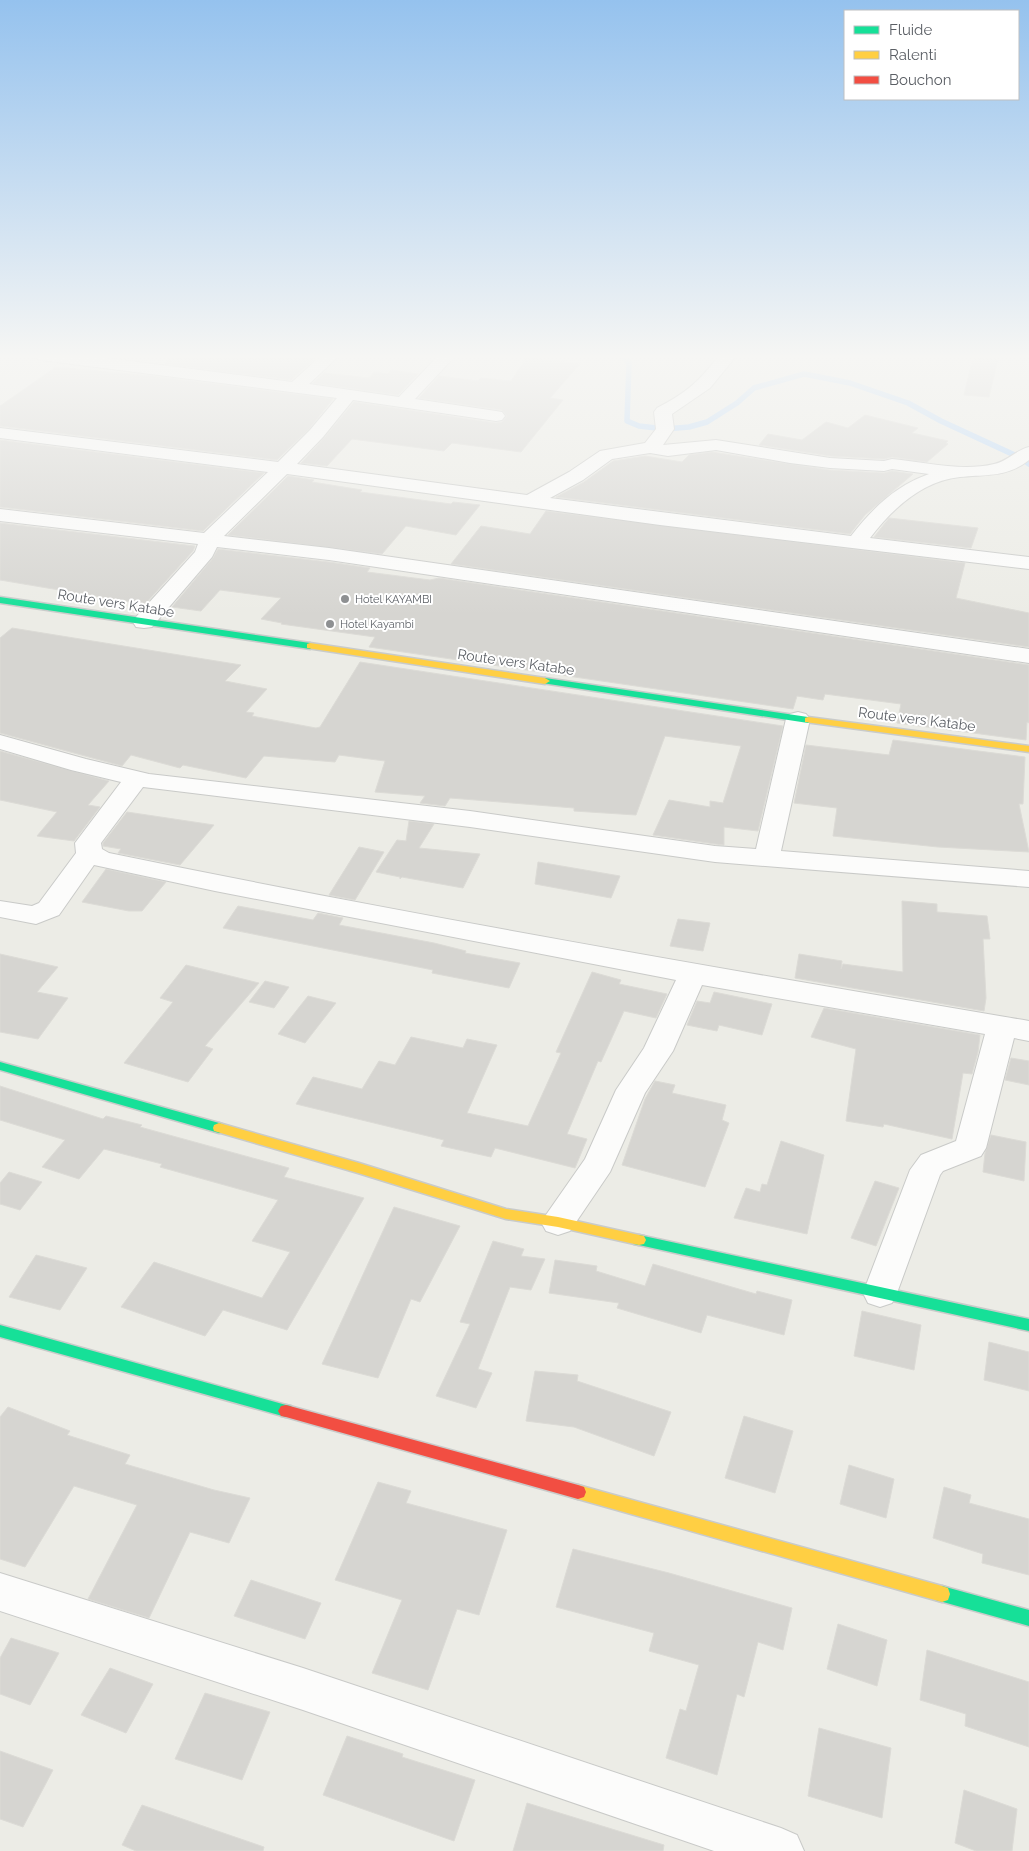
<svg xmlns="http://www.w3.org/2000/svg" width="1029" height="1851" font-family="Raleway,sans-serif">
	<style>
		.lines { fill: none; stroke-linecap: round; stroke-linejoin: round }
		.stream { stroke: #bad8f8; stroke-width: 5.5 }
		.building { fill: #d6d5d1; stroke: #dcdbd6 }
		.street-casing { stroke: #c9cac8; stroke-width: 2 }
		.fast-casing { stroke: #c9cbca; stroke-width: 3 }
		.slow-casing { stroke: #c9cbca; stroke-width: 3 }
		.jam-casing { stroke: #c9cbca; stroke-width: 3 }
		.street { fill: #fcfcfb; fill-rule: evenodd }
		.fast { fill: #16e098; fill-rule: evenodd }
		.slow { fill: #ffcf43; fill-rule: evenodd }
		.jam { fill: #f24e42; fill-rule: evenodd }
		.poi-dot { fill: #8e9092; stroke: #fff; stroke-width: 2 }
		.labels { text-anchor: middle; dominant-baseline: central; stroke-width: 4; stroke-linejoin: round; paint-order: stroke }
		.far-poi-label { font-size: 11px; fill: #5b5f65; stroke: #fff; text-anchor: start }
		.street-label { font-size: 14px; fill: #5b5f65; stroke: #fff }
	</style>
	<rect width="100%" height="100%" fill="#ecece6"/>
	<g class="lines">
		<polyline class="stream" points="622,355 629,363 627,421 639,426 665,429 689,427 707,422 737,403 754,388 804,374 850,383 908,403 941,421 1021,458 1029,464"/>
	</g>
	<g class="building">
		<polygon points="174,355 319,355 291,380 165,364"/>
		<polygon points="527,357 580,364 550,398 563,400 521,452 452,443 444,451 352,439 327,466 301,463 324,438 354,402 496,423 502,422 507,416 502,410 419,398 439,376 478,381 481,378 511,381"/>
		<polygon points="973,357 998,359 989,397 964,395"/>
		<polygon points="56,367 152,376 333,399 309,429 277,460 0,426 0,406"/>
		<polygon points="391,370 418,374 398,395 313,383 324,373 369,378 374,372 388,374"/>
		<polygon points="865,415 918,428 912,433 948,441 946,443 948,444 927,462 892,457 884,459 830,456 759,445 768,434 802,440 826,422 848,428"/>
		<polygon points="0,440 264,473 203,531 0,507"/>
		<polygon points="712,452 830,470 884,473 892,471 913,474 865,515 850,534 556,497 584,482 613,461 645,456 682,462 689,455"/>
		<polygon points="288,476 314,480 312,482 362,490 360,492 451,504 453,502 480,505 456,535 406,526 382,554 228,535"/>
		<polygon points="546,511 965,563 956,598 1029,613 1029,647 451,564 481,526 530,534"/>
		<polygon points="889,518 978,528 971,548 874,537"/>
		<polygon points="0,523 195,546 193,551 146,603 142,604 0,580"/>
		<polygon points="218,549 329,562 370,568 367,572 430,580 439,578 1029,665 1029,723 1027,722 1026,740 897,723 901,704 825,694 823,700 797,696 793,709 369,647 375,637 281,624 282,623 261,619 281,598 220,590 201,611 172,607 213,558"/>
		<polygon points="12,628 241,665 225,681 267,689 246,712 254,713 252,716 316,728 320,727 360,662 783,726 758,831 724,827 724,845 715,844 653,835 669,800 710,807 710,801 723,803 741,746 665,736 636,815 574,811 574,808 450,798 445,806 420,803 425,796 375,792 385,761 339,755 335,762 264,756 246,778 183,765 180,768 131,755 122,766 0,733 0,638"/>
		<polygon points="893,740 1025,757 1023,804 1019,804 1029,852 938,847 833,836 837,808 794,803 806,745 889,755"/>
		<polygon points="0,751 109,781 88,805 100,807 74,841 37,836 57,812 0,800"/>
		<polygon points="127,812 214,825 180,865 118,853 121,849 103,846 103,843"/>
		<polygon points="409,821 434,824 419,848 480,854 463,888 402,877 400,879 400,877 376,872 397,840 406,841"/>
		<polygon points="359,847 384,852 355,900 329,895"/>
		<polygon points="538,862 620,876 611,898 535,884"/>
		<polygon points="106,869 166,882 142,911 129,911 82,902"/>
		<polygon points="902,901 937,904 937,912 987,916 990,939 983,939 986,998 984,1011 795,978 799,954 842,961 841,969 843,964 903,972"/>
		<polygon points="238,906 313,920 318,913 343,918 339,925 434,943 466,951 465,953 520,963 509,988 432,973 433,970 223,928"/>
		<polygon points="678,919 710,923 703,951 670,946"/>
		<polygon points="0,954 58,967 37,992 68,998 38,1039 0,1032"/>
		<polygon points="186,965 259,983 205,1046 213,1049 188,1082 124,1063 173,1002 160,998"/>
		<polygon points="592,972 621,980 619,984 667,994 656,1018 624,1011 601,1062 598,1061 567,1134 587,1139 575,1168 495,1148 491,1157 441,1146 444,1140 296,1104 313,1077 362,1089 379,1061 395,1065 411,1037 463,1048 467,1039 497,1045 467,1113 528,1126 561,1053 556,1052"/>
		<polygon points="265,981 289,987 274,1008 249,1002"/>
		<polygon points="714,992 772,1004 762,1035 719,1025 717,1031 687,1025 697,1001 710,1003"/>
		<polygon points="308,996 336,1003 305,1043 278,1034"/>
		<polygon points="824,1008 980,1035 978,1052 972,1074 963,1073 952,1139 884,1124 883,1127 846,1121 856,1049 811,1037"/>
		<polygon points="1011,1058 1029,1061 1029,1085 1005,1080"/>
		<polygon points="655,1081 675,1085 672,1093 726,1105 722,1120 729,1123 705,1187 622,1165 645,1099"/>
		<polygon points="0,1086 103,1119 106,1116 142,1125 140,1127 289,1168 284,1177 364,1198 287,1330 223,1310 205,1336 121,1307 154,1262 262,1298 290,1252 252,1241 278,1200 160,1167 162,1164 104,1149 79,1179 42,1167 65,1140 0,1120"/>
		<polygon points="991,1135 1026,1142 1024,1181 983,1172 985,1153"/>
		<polygon points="781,1141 824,1155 807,1234 734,1218 746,1188 760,1192 762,1184 767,1185"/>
		<polygon points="9,1172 42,1182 20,1210 0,1204 0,1183"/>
		<polygon points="875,1181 899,1188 876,1246 851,1238"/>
		<polygon points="394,1207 460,1226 420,1302 411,1299 378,1378 322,1364"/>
		<polygon points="493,1241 524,1249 521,1256 545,1259 531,1290 510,1287 478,1369 492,1373 476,1408 436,1396 470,1324 460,1322"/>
		<polygon points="36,1255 87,1268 60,1310 9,1297"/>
		<polygon points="555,1260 597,1266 596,1271 645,1286 653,1264 756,1294 757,1291 792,1300 784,1335 707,1315 701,1333 617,1308 619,1303 549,1293"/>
		<polygon points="862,1311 921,1325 914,1370 854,1356"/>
		<polygon points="989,1342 1029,1352 1029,1391 984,1380"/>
		<polygon points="535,1371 578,1375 577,1381 671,1412 654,1456 574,1427 526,1421"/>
		<polygon points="8,1407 70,1431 67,1435 130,1455 125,1464 214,1490 250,1498 229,1543 190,1532 149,1618 88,1599 137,1505 74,1486 25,1567 0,1559 0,1417"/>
		<polygon points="744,1416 793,1431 775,1493 725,1478"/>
		<polygon points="849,1465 894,1479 886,1518 840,1504"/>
		<polygon points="378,1482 411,1491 406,1503 507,1530 479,1615 457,1609 428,1690 372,1673 402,1600 335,1580"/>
		<polygon points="944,1487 971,1495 969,1503 1029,1519 1029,1575 982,1563 983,1554 933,1538"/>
		<polygon points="573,1549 669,1573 792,1608 783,1650 758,1642 744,1697 737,1694 717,1775 666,1758 680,1709 686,1711 699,1665 649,1651 654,1633 556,1607"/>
		<polygon points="251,1580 321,1603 305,1639 234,1616"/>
		<polygon points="838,1624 887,1640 877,1686 827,1669"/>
		<polygon points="11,1638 59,1653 30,1705 0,1694 0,1658"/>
		<polygon points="927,1650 1029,1682 1029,1747 965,1726 966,1714 920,1700"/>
		<polygon points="110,1668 153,1684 126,1733 81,1715"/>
		<polygon points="205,1693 270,1712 242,1780 175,1759"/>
		<polygon points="819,1728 891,1748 882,1818 808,1796"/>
		<polygon points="347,1736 403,1754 402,1757 475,1780 454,1841 323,1795"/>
		<polygon points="0,1751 53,1770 23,1827 0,1819"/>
		<polygon points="964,1790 1017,1809 1012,1851 976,1851 955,1843"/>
		<polygon points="527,1803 664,1845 663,1851 513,1851"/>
		<polygon points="142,1805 264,1847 263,1851 136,1851 122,1845"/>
	</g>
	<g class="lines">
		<g class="street-casing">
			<g id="street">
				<path d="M 33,355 L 83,355 L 292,382 L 322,355 L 340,355 L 309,384 L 399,397 L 439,355 L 456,355 L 415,399 L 496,411 L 502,412 L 505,416 L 502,420 L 496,421 L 353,400 L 323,437 L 297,464 L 527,495 L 569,472 L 600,451 L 645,443 L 656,429 L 654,412 L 657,408 C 688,392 698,382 720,355 L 737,355 L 710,388 L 672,414 L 674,429 L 663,445 L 716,440 L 830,458 L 884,461 L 892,459 C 925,462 962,472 994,464 C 1008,461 1016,450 1029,447 L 1029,460 C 1006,478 987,474 960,477 C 922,481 892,509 870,538 L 1029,557 L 1029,569 L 660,525 L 287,474 L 224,536 L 329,548 L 1029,649 L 1029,663 L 329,560 L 217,547 L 212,557 L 152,627 L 144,628 L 136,627 L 133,622 L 136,617 L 195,552 L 198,544 L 0,521 L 0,509 L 204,533 L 268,472 L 0,438 L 0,428 L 278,462 L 310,430 L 337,398 L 41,360 L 35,358 ZM 716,450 L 790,463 L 830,468 L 884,471 L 892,469 L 929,474 C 895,486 873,508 851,536 L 550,498 L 583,480 L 612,459 L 650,453 L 668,456 Z"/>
				<path d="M 798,712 L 806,714 L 810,719 L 781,851 L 1029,871 L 1029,887 L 715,862 L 470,827 L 143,787 L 101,843 L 102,849 L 109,853 C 414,916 722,969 1029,1021 L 1029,1041 L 1014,1038 L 986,1148 L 981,1156 L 943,1171 L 940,1175 L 897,1293 L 892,1303 L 880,1307 L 868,1303 L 863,1293 L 910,1170 L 921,1155 L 956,1141 L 985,1034 L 702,985 L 673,1051 L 645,1093 L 610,1172 L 570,1231 L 558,1235 L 546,1231 L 541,1222 L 585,1159 L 616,1090 L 644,1048 L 676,980 L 215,891 L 94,865 L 59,915 L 36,924 L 0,917 L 0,901 L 32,906 L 39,903 L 76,853 L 75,843 L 121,782 L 71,770 L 0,749 L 0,735 L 86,759 L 149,774 L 470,811 L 715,846 L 756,849 L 786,719 L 790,714 Z"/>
				<polygon points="0,1573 303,1668 781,1828 797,1835 804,1851 714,1851 303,1710 0,1611"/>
			</g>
		</g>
		<g class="fast-casing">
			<g id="fast">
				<polygon points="0,597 310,643 314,646 310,649 0,603"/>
				<polygon points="545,678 808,717 813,720 808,723 542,683 540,681"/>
				<polygon points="0,1062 219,1123 224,1125 225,1128 224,1131 219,1133 0,1070"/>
				<polygon points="639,1235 1029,1319 1029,1331 639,1245 634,1244 632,1240 634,1236"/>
				<polygon points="0,1325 286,1405 291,1406 294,1411 291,1416 286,1417 0,1337"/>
				<polygon points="942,1586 1029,1610 1029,1626 936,1600 934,1594 936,1588"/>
			</g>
		</g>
		<g class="slow-casing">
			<g id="slow">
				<polygon points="310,643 545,678 550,681 545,684 307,648 307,644"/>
				<polygon points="808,717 1029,746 1029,752 805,722 805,718"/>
				<polygon points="219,1123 359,1163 506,1209 558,1217 639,1235 644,1236 646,1240 644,1244 639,1245 558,1227 506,1219 358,1173 214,1131 213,1128 214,1125"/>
				<polygon points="578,1485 942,1586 948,1588 950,1594 948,1600 942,1602 578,1499 572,1497 570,1492 572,1487"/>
			</g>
		</g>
		<g class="jam-casing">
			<polygon id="jam" points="286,1405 578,1485 584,1487 586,1492 584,1497 578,1499 286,1417 281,1416 278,1411 281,1406"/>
		</g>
		<use href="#street" class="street"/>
		<use href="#fast" class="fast"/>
		<use href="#slow" class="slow"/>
		<use href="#jam" class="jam"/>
	</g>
	<linearGradient id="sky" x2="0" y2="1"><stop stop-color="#95c2ee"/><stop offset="0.58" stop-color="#f6f6f4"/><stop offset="1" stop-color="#f6f6f4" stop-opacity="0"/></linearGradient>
	<rect width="1029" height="615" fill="url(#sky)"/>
	<g class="poi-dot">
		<circle cx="345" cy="599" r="5"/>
		<circle cx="330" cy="624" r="5"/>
	</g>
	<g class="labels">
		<g class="far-poi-label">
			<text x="355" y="599">Hotel KAYAMBI</text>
			<text x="340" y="624">Hotel Kayambi</text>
		</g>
		<g class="street-label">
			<text transform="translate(116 603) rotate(9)">Route vers Katabe</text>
			<text transform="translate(516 662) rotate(8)">Route vers Katabe</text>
			<text transform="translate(917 719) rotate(7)">Route vers Katabe</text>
		</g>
	</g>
	<rect x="844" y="10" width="175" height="90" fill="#ffffff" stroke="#bdbfc1"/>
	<rect x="854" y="26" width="25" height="8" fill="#16e098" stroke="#bdbfc1"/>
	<text x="889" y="35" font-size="15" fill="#5b5f65">Fluide</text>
	<rect x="854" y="51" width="25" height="8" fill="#ffcf43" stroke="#bdbfc1"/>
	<text x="889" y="60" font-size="15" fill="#5b5f65">Ralenti</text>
	<rect x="854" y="76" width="25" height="8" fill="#f24e42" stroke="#bdbfc1"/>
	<text x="889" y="85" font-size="15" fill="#5b5f65">Bouchon</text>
</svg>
